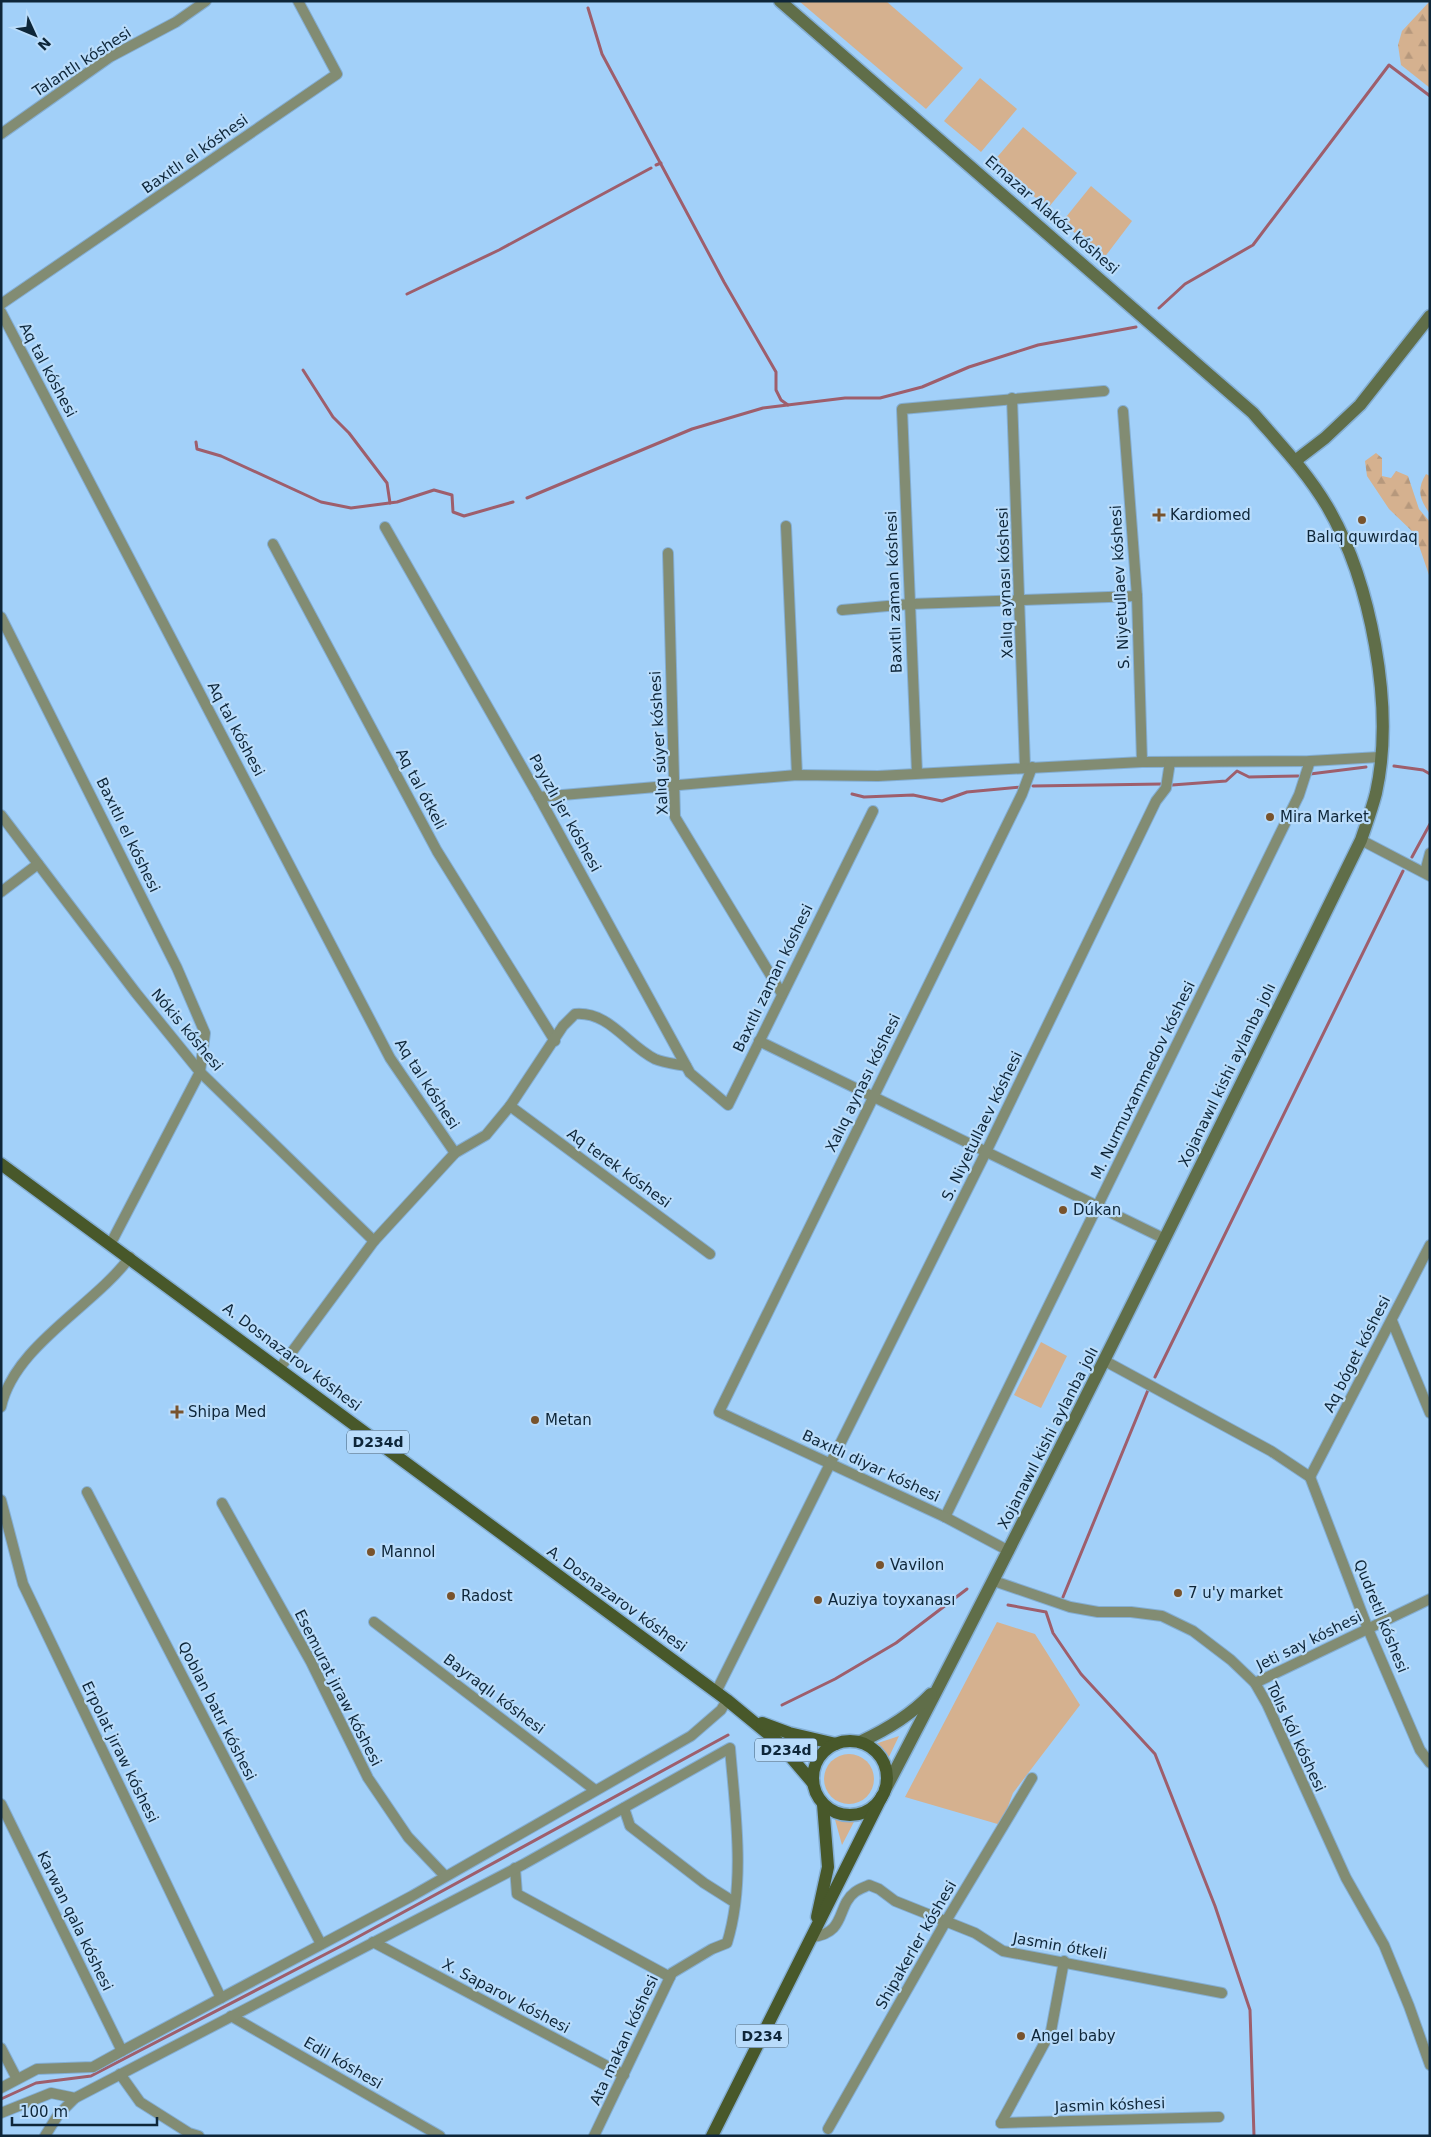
<svg xmlns="http://www.w3.org/2000/svg" width="1431" height="2137" font-family="'DejaVu Sans',sans-serif">
	<style>
		.grass { fill: #d5b18f }
		.forest { fill: url(#forest-firs) }
		.lines { fill: none; stroke-linecap: round; stroke-linejoin: round }
		.stream { stroke: #9e5e6c; stroke-width: 3 }
		.street-casing { stroke: #84aed3; stroke-width: 12 }
		.secondary-casing { stroke: #84aed3; stroke-width: 15 }
		.primary-casing { stroke: #84aed3; stroke-width: 15 }
		.street { stroke: #828c73; stroke-width: 10 }
		.secondary { stroke: #606e49; stroke-width: 12 }
		.primary { stroke: #48582a; stroke-width: 12 }
		.poi-dot { fill: #78532d; stroke: #b9dcfb; stroke-width: 2 }
		.labels { text-anchor: middle; dominant-baseline: central; stroke-width: 4.5; stroke-linejoin: round; paint-order: stroke }
		.shield { fill: #b9dcfb; stroke: #415d73; stroke-width: 1 }
		.shield-label { font-size: 14px; font-weight: bold; fill: #0e2639 }
		.street-label { font-size: 15px; fill: #0e2639; stroke: #b9dcfb }
		.poi-label { font-size: 15px; fill: #0e2639; stroke: #b9dcfb; text-anchor: start }
	</style>
	<defs>
		<pattern id="forest-firs" width="22" height="20" patternUnits="userSpaceOnUse" patternTransform="scale(1.25)"><rect width="22" height="20" fill="#d5b18f"/><path d="M5 1l3.5 6h-7zM16 11l3.5 6h-7z" fill="#b6987c"/></pattern>
	</defs>
	<rect width="100%" height="100%" fill="#a2d0f9"/>
	<g class="grass">
		<polygon points="799,1 886,1 963,68 926,109"/>
		<polygon points="980,78 1017,109 981,152 944,121"/>
		<polygon points="1023,127 1077,173 1048,208 993,162"/>
		<polygon points="1091,186 1132,221 1104,258 1062,222"/>
		<polygon points="1041,1342 1067,1356 1041,1408 1014,1395"/>
		<polygon points="997,1622 1035,1634 1080,1705 1013,1793 1001,1825 905,1797"/>
		<polygon points="899,1736 887,1761 883,1751 875,1744"/>
		<circle cx="849" cy="1779" r="25"/>
		<polygon points="834,1816 845,1819 857,1816 842,1845"/>
	</g>
	<g class="forest">
		<polygon points="1430,1 1430,88 1401,65 1398,45 1402,31"/>
		<polygon points="1376,453 1382,458 1382,476 1391,478 1396,471 1408,476 1419,509 1430,522 1430,578 1415,534 1389,509 1367,476 1365,461"/>
		<path d="M 1426,474 L 1430,476 L 1430,514 C 1420,500 1416,490 1426,474 Z"/>
	</g>
	<g class="lines">
		<g class="stream">
			<polyline points="588,8 602,54 724,282 776,372 776,390 781,400 788,405"/>
			<polyline points="656,165 661,163"/>
			<polyline points="407,294 499,250 651,168"/>
			<polyline points="1159,308 1185,284 1253,245 1389,65 1430,96"/>
			<polyline points="303,370 333,417 349,433 387,483 390,503"/>
			<polyline points="196,442 197,449 221,456 321,502 351,508 397,502 434,490 452,495 453,512 464,516 513,502"/>
			<polyline points="527,498 692,429 763,408 845,398 880,398 922,387 969,367 1038,345 1136,327"/>
			<polyline points="1394,766 1423,770 1430,774"/>
			<polyline points="1310,774 1366,767"/>
			<polyline points="1172,785 1226,781 1237,771 1249,777 1298,776"/>
			<polyline points="1033,786 1162,784"/>
			<polyline points="852,794 864,797 913,795 942,801 967,792 1022,787"/>
			<polyline points="1412,857 1430,824"/>
			<polyline points="1155,1377 1403,871"/>
			<polyline points="1063,1597 1148,1390"/>
			<polyline points="1008,1605 1046,1612 1053,1633 1081,1674 1155,1754 1215,1906 1250,2010 1254,2136"/>
			<polyline points="782,1705 835,1679 896,1643 967,1589"/>
			<polyline points="1,2099 36,2083 91,2076 345,1944 728,1735"/>
		</g>
		<g class="street-casing">
			<g id="street">
				<polyline points="1,134 110,57 176,22 206,1"/>
				<polyline points="1,304 337,74 298,1"/>
				<polyline points="1,312 390,1058 455,1153"/>
				<polyline points="1012,398 1025,767"/>
				<polyline points="1123,411 1137,596 1142,762"/>
				<polyline points="786,526 797,775"/>
				<polyline points="385,527 539,797 690,1073 728,1105 873,811"/>
				<polyline points="273,544 437,851 555,1041"/>
				<polyline points="668,553 675,817 782,994"/>
				<polyline points="842,610 910,604 1137,596"/>
				<polyline points="1,617 177,968 205,1033 200,1072 111,1243"/>
				<polyline points="917,773 902,409 1104,391"/>
				<polyline points="539,797 797,775 878,776 1142,762 1310,761 1380,757"/>
				<polyline points="1,815 136,993 200,1072 374,1241"/>
				<polyline points="1361,840 1430,876"/>
				<polyline points="1425,872 1430,853"/>
				<polyline points="1,892 38,864"/>
				<polyline points="759,1041 1165,1239"/>
				<polyline points="510,1106 710,1254"/>
				<polyline points="1392,1321 1430,1413"/>
				<polyline points="1105,1361 1271,1451 1310,1477"/>
				<path d="M 280,1368 L 374,1241 L 455,1153 L 486,1135 L 510,1106 L 563,1026 L 575,1014 C 609,1011 627,1045 655,1059 C 664,1063 676,1064 686,1066"/>
				<path d="M 1,1407 C 14,1346 94,1306 130,1257"/>
				<polyline points="1310,1477 1368,1629 1420,1750 1430,1763"/>
				<polyline points="1310,1477 1430,1245"/>
				<polyline points="87,1492 321,1944"/>
				<polyline points="1,1500 23,1584 221,1998"/>
				<polyline points="222,1503 311,1662 368,1778 408,1837 445,1876"/>
				<polyline points="945,1517 1299,795 1310,761"/>
				<polyline points="1009,1551 945,1517 719,1412 1022,794 1032,767"/>
				<polyline points="994,1581 1070,1607 1098,1612 1131,1612 1162,1616 1193,1631 1231,1660 1255,1683 1267,1704 1346,1878 1384,1945 1409,2006 1430,2065"/>
				<polyline points="374,1622 595,1790"/>
				<polyline points="1255,1683 1430,1599"/>
				<polyline points="716,1692 986,1152 1156,801 1166,788 1170,762"/>
				<polyline points="1,1804 122,2051"/>
				<polyline points="624,1808 630,1826 704,1883 734,1902"/>
				<polyline points="515,1868 517,1894 670,1977"/>
				<path d="M 812,1937 C 847,1933 836,1906 855,1892 C 859,1889 865,1887 869,1885 L 879,1889 L 895,1901 L 975,1933 L 1003,1951 L 1222,1993"/>
				<polyline points="373,1942 624,2075"/>
				<polyline points="231,2016 440,2136"/>
				<polyline points="1,2048 17,2079"/>
				<polyline points="120,2074 140,2102 189,2133 199,2136"/>
				<polyline points="1,2088 37,2069 93,2067 122,2051 412,1896 691,1736 721,1710 727,1700"/>
				<path d="M 1,2113 L 51,2093 L 75,2098 L 524,1864 L 730,1748 C 735,1810 746,1882 727,1943 L 712,1949 L 672,1973 L 594,2136"/>
				<polyline points="1001,2123 1219,2117"/>
				<polyline points="1001,2123 1051,2031 1064,1961"/>
				<polyline points="828,2129 946,1921 1032,1778"/>
				<polyline points="45,2136 58,2115 75,2098"/>
			</g>
		</g>
		<g class="secondary-casing">
			<g id="secondary">
				<path d="M 780,1 L 1253,413 C 1279,443 1307,472 1327,506 C 1371,581 1395,707 1376,793 C 1372,809 1366,825 1361,840 C 1205,1158 1049,1476 885,1790"/>
				<polyline points="1295,461 1325,438 1360,405 1430,316"/>
				<path d="M 860,1742 C 886,1730 911,1715 931,1694"/>
			</g>
		</g>
		<g class="primary-casing">
			<g id="primary">
				<polyline points="1,1164 727,1700 778,1742 813,1783"/>
				<polyline points="762,1723 789,1733 836,1744"/>
				<circle cx="850" cy="1778" r="37"/>
				<polyline points="817,1917 828,1867 823,1804"/>
				<polyline points="712,2136 882,1796"/>
			</g>
		</g>
		<use href="#street" class="street"/>
		<use href="#secondary" class="secondary"/>
		<use href="#primary" class="primary"/>
	</g>
	<g class="poi-dot">
		<path d="M1156.5 507.5h5v5h5v5h-5v5h-5v-5h-5v-5h5z"/>
		<circle cx="1362" cy="520" r="5"/>
		<circle cx="1270" cy="817" r="5"/>
		<circle cx="1063" cy="1210" r="5"/>
		<path d="M174.5 1404.5h5v5h5v5h-5v5h-5v-5h-5v-5h5z"/>
		<circle cx="535" cy="1420" r="5"/>
		<circle cx="371" cy="1552" r="5"/>
		<circle cx="880" cy="1565" r="5"/>
		<circle cx="1178" cy="1593" r="5"/>
		<circle cx="451" cy="1596" r="5"/>
		<circle cx="818" cy="1600" r="5"/>
		<circle cx="1021" cy="2036" r="5"/>
	</g>
	<g class="labels">
		<g class="shield">
			<rect x="347" y="1430.5" width="62" height="23" rx="4"/>
			<rect x="755" y="1738.5" width="62" height="23" rx="4"/>
			<rect x="736" y="2024.5" width="52" height="23" rx="4"/>
		</g>
		<g class="shield-label">
			<text x="378" y="1442">D234d</text>
			<text x="786" y="1750">D234d</text>
			<text x="762" y="2036">D234</text>
		</g>
		<g class="street-label">
			<text transform="translate(82 62) rotate(-33)">Talantlı kóshesi</text>
			<text transform="translate(195 154) rotate(-35)">Baxıtlı el kóshesi</text>
			<text transform="translate(1052 215) rotate(41)">Ernazar Alakóz kóshesi</text>
			<text transform="translate(48 370) rotate(62)">Aq tal kóshesi</text>
			<text transform="translate(1005 583) rotate(-92)">Xalıq aynası kóshesi</text>
			<text transform="translate(1120 587) rotate(-93)">S. Niyetullaev kóshesi</text>
			<text transform="translate(894 592) rotate(-92)">Baxıtlı zaman kóshesi</text>
			<text transform="translate(236 729) rotate(62)">Aq tal kóshesi</text>
			<text transform="translate(659 743) rotate(-93)">Xalıq súyer kóshesi</text>
			<text transform="translate(421 789) rotate(62)">Aq tal ótkeli</text>
			<text transform="translate(565 813) rotate(61)">Payızlı jer kóshesi</text>
			<text transform="translate(128 835) rotate(64)">Baxıtlı el kóshesi</text>
			<text transform="translate(773 978) rotate(-64)">Baxıtlı zaman kóshesi</text>
			<text transform="translate(187 1030) rotate(50)">Nókis kóshesi</text>
			<text transform="translate(1227 1075) rotate(-64)">Xojanawıl kishi aylanba jolı</text>
			<text transform="translate(1143 1080) rotate(-64)">M. Nurmuxammedov kóshesi</text>
			<text transform="translate(863 1083) rotate(-64)">Xalıq aynası kóshesi</text>
			<text transform="translate(427 1084) rotate(57)">Aq tal kóshesi</text>
			<text transform="translate(982 1126) rotate(-64)">S. Niyetullaev kóshesi</text>
			<text transform="translate(619 1168) rotate(36)">Aq terek kóshesi</text>
			<text transform="translate(1357 1354) rotate(-63)">Aq bóget kóshesi</text>
			<text transform="translate(292 1357) rotate(37)">A. Dosnazarov kóshesi</text>
			<text transform="translate(1048 1438) rotate(-63)">Xojanawıl kishi aylanba jolı</text>
			<text transform="translate(871 1466) rotate(25)">Baxıtlı diyar kóshesi</text>
			<text transform="translate(617 1599) rotate(36)">A. Dosnazarov kóshesi</text>
			<text transform="translate(1381 1616) rotate(68)">Qudretli kóshesi</text>
			<text transform="translate(1309 1641) rotate(-26)">Jeti say kóshesi</text>
			<text transform="translate(338 1688) rotate(63)">Esemurat jıraw kóshesi</text>
			<text transform="translate(494 1694) rotate(37)">Bayraqlı kóshesi</text>
			<text transform="translate(217 1711) rotate(63)">Qoblan batır kóshesi</text>
			<text transform="translate(1296 1737) rotate(65)">Tolıs kól kóshesi</text>
			<text transform="translate(120 1752) rotate(64)">Erpolat jıraw kóshesi</text>
			<text transform="translate(75 1921) rotate(64)">Karwan qala kóshesi</text>
			<text transform="translate(916 1945) rotate(-60)">Shipakerler kóshesi</text>
			<text transform="translate(1060 1946) rotate(10)">Jasmin ótkeli</text>
			<text transform="translate(506 1996) rotate(28)">X. Saparov kóshesi</text>
			<text transform="translate(624 2040) rotate(-65)">Ata makan kóshesi</text>
			<text transform="translate(343 2063) rotate(30)">Edil kóshesi</text>
			<text transform="translate(1110 2105) rotate(-2)">Jasmin kóshesi</text>
		</g>
		<g class="poi-label">
			<text x="1170" y="515">Kardiomed</text>
			<text x="1362" y="537" text-anchor="middle">Balıq quwırdaq</text>
			<text x="1280" y="817">Mira Market</text>
			<text x="1073" y="1210">Dúkan</text>
			<text x="188" y="1412">Shipa Med</text>
			<text x="545" y="1420">Metan</text>
			<text x="381" y="1552">Mannol</text>
			<text x="890" y="1565">Vavilon</text>
			<text x="1188" y="1593">7 u'y market</text>
			<text x="461" y="1596">Radost</text>
			<text x="828" y="1600">Auziya toyxanası</text>
			<text x="1031" y="2036">Angel baby</text>
		</g>
	</g>
	<rect width="1431" height="2137" fill="none" stroke="#0e2639" stroke-width="5"/>
	<g transform="translate(35 35) rotate(134)" stroke="#b9dcfb" stroke-width="4" paint-order="stroke">
	<path d="M0-4L9 19L0 12L-9 19Z" fill="#0e2639"/>
	<text y="-8" font-size="14" font-weight="bold" text-anchor="middle" fill="#0e2639">N</text>
	</g>
	<path d="M12 2117v8h145v-8" fill="none" stroke="#0e2639" stroke-width="2.5"/>
	<text x="20" y="2117" font-size="15" fill="#0e2639" stroke="#b9dcfb" stroke-width="4" paint-order="stroke">100 m</text>
</svg>
